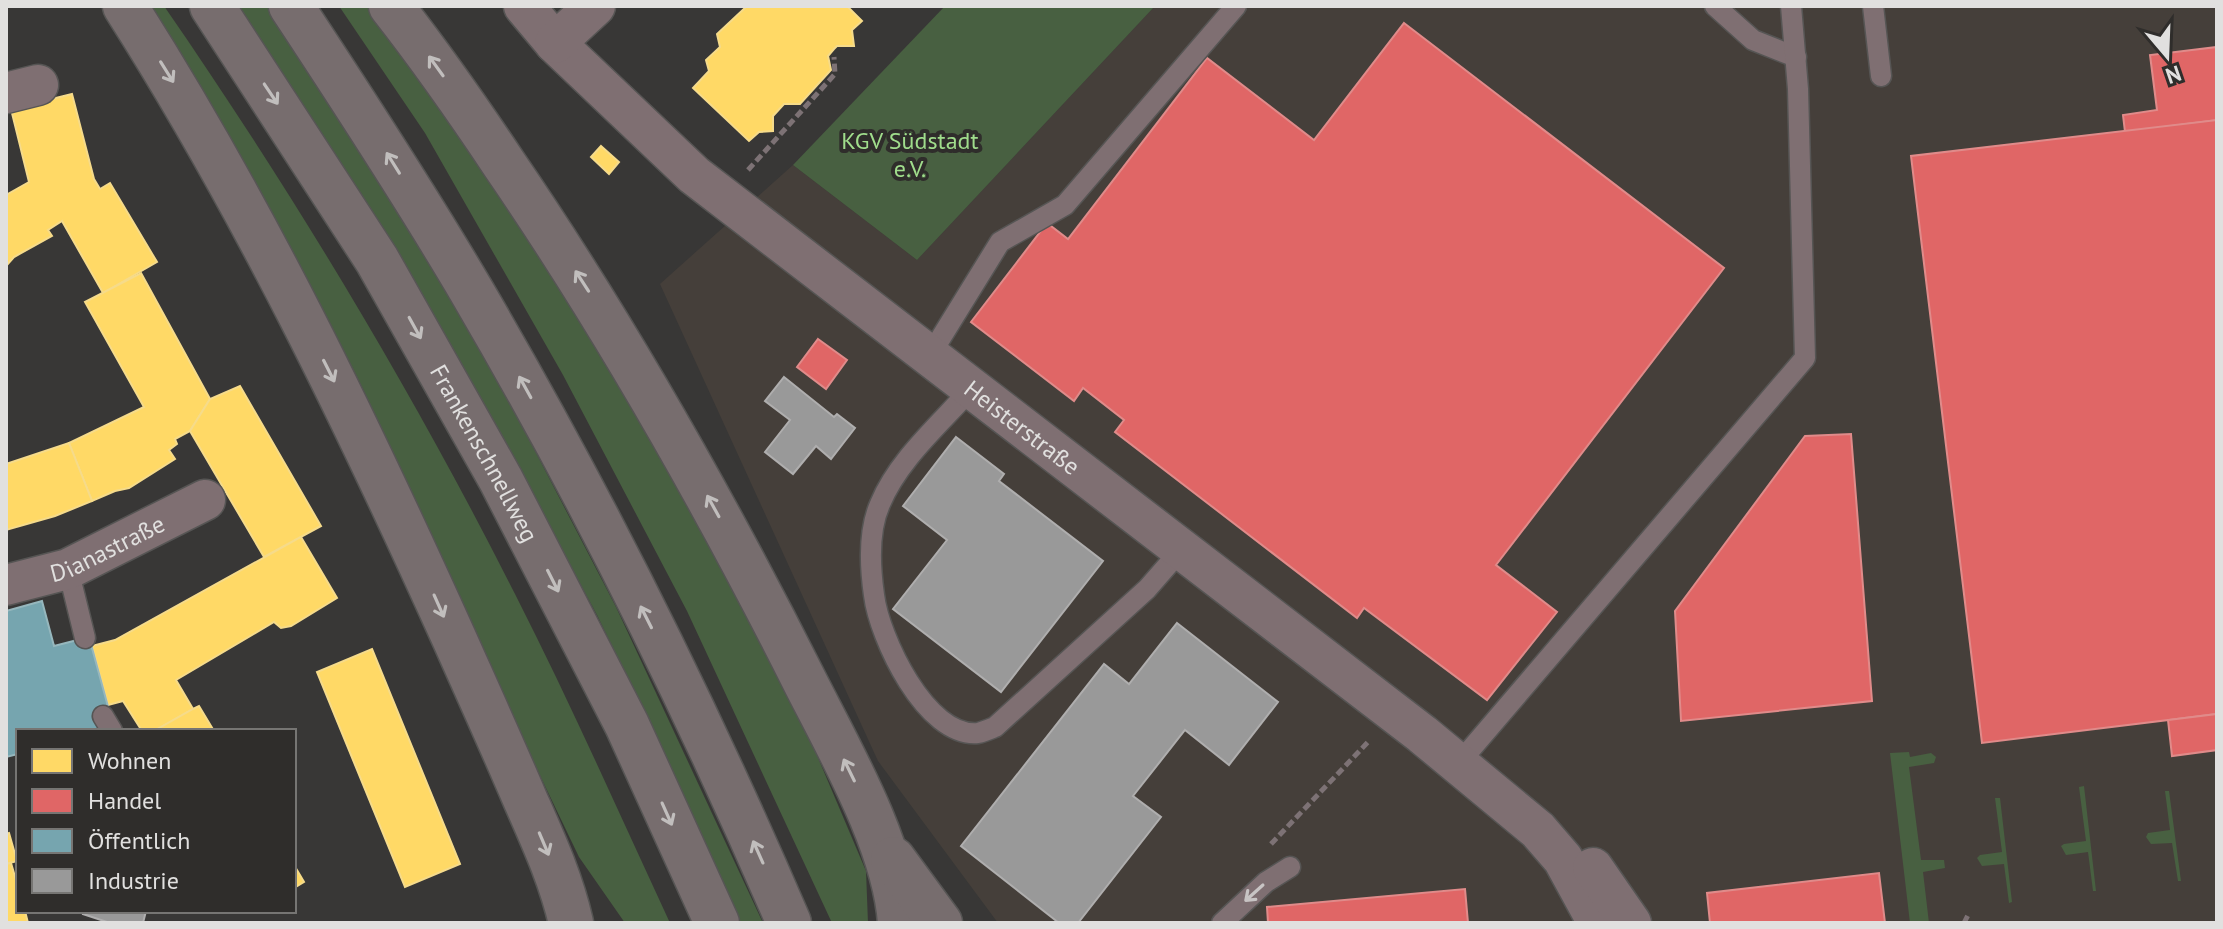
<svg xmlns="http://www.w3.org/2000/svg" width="2223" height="929" font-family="'PT Sans',sans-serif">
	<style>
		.built { fill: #453f3a }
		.green { fill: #486041 }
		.homes { fill: #ffd966; stroke: #f6db8a; stroke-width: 2 }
		.shops { fill: #e06666; stroke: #e08b8a; stroke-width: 2 }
		.public { fill: #76a5af; stroke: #96b7bd; stroke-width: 2 }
		.industry { fill: #999; stroke: #afaeae; stroke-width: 2 }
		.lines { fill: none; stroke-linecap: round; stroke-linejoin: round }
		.lane-casing { stroke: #565554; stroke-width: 23 }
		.street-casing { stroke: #565554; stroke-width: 43 }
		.highway-casing { stroke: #565554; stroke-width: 47 }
		.path { stroke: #7d7275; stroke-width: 5; stroke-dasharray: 8 4; stroke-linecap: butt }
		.lane { stroke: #7f6f72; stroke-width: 20 }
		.street { stroke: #7f6f72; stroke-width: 40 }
		.highway { stroke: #776d6e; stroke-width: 44 }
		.oneway { stroke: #c1bebd }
		.oneway2 { stroke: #c8c4c4 }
		.labels { text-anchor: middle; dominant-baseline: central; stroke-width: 8; stroke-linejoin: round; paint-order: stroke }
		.park-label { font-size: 24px; fill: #a0dd8c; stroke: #2f2d2b }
		.street-label { font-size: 24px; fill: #e1e0df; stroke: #2f2d2b }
	</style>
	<rect width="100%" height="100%" fill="#383736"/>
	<polygon class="built" points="1155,6 2217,6 2217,923 998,923 878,761 660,284 793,165 917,260"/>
	<g class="green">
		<path d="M 150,6 L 164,6 C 294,194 412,390 515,594 C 570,702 619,813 670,923 L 625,923 L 579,857 L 510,713 L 363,389 L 262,194 Z"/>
		<polygon points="238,6 267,6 477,339 616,607 763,923 740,923 663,751 597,615 456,354 373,214"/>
		<polygon points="339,6 373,6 628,385 791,694 866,871 868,923 832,923 687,611 563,375 425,133"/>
		<polygon points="945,6 1155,6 917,260 793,165"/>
		<polygon points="1909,752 1910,757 1931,753 1936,757 1934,763 1909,767 1921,860 1944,860 1945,868 1923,872 1929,923 1910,923 1890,753"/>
		<polygon points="2084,786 2096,891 2093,891 2088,852 2066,855 2061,846 2064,844 2086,841 2079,787"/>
		<polygon points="2165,791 2169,791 2181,881 2178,881 2172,843 2151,844 2146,837 2148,833 2170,830"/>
		<polygon points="1995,798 2000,798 2012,902 2009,903 2004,864 1982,866 1977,858 1980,855 2002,852"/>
	</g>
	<g class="homes">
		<polygon points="747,6 847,6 862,21 852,30 854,46 837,46 834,49 828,56 831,70 809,94 800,104 784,104 773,116 773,131 759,132 749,141 693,88 709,71 706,60 720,47 717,34"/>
		<polygon points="72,94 94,179 100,189 110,183 157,262 103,293 62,221 48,230 52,236 14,257 6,266 6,195 29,182 11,109"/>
		<polygon points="601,146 619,162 609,174 591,157"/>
		<polygon points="141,273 210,399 190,431 175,439 177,444 169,450 175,459 129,488 115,491 92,501 69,443 144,407 85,302"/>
		<polygon points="240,386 321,526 264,557 190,431 210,399"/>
		<polygon points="69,443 92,501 55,516 6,530 6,464"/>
		<polygon points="301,537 337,598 291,626 281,628 274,622 176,680 193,709 154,731 142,731 123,701 108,705 92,646 115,640"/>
		<polygon points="372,649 460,864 405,887 317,672"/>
		<polygon points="199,706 214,731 154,731 193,709"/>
		<polygon points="9,833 17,861 6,864 6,834"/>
		<polygon points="11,863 18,887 18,911 25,911 28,923 6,923 6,864"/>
		<polygon points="294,865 304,882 294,888"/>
	</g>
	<g class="shops">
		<polygon points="1404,23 1724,268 1496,565 1557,612 1487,700 1364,608 1357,618 1115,432 1124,420 1083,388 1074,401 971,322 1047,223 1068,239 1207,58 1314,140"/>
		<polygon points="2217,47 2217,120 2125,132 2123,115 2157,110 2150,55"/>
		<polygon points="2217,120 2217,714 1982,743 1911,156"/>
		<polygon points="818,339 847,360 826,389 797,367"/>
		<polygon points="1851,434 1872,701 1681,721 1675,611 1805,436"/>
		<polygon points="2217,714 2217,750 2172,756 2168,720"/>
		<polygon points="1879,873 1885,923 1710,923 1707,893"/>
		<polygon points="1465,889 1468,923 1268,923 1267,907"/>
	</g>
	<polygon class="public" points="42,601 54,646 89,637 110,714 96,718 99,731 18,731 18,754 6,757 6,611"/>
	<g class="industry">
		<polygon points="784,377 834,417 837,414 855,428 831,459 816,446 793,474 765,452 790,420 765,401"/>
		<polygon points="956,437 1004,474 999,481 1103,561 1001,692 893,609 947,540 903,506"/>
		<polygon points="1177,623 1278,702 1229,765 1185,730 1133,796 1161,817 1078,923 1059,923 961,846 1104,664 1129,684"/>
		<polygon points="84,911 146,911 143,923 110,923 83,914"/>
	</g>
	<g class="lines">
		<g class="lane-casing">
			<g id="lane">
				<polyline points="1715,6 1753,40 1796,57"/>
				<polyline points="1873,6 1881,76"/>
				<polyline points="929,357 1000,242 1065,205 1236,6"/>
				<path d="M 971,389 C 940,424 898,460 880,504 C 868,531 870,567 874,595 C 879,637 926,738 978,733 C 983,732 990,729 995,727 L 1147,589 L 1181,550"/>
				<polyline points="68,569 85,638"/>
				<polyline points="103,716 112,731"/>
				<polyline points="1459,763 1805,358 1798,89 1791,6"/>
				<polyline points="1222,923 1266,882 1290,867"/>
			</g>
		</g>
		<g class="street-casing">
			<g id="street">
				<path id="s1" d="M 524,6 L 555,43 L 694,175 L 1422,734 L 1538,830 L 1563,859 L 1598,923"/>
				<polyline points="555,43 595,6"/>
				<polyline points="6,93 38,85"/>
				<path id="s2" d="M 6,585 L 68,569 L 205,500"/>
				<polyline points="1593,868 1631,923"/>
			</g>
		</g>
		<g class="highway-casing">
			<g id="highway">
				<path d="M 125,6 C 253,207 356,421 454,638 C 478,692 502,745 525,799 C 543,840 561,879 571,923"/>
				<path id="s3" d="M 212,6 L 377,260 L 501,480 L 627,725 L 717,923"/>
				<path d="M 291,6 C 353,100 415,195 472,292 C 591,495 696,707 789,923"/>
				<path d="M 391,6 C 431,57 468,110 504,164 C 617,329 715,503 805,682 C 840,751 895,846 900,923"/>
				<polyline points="893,859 940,923"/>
			</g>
		</g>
		<g class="path">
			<polyline points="748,170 835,74 834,57"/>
			<polyline points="1271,844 1369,741"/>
			<polyline points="1964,923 1968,915"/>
		</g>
		<use href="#lane" class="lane"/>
		<use href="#street" class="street"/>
		<use href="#highway" class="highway"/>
	</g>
	<defs><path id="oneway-shaft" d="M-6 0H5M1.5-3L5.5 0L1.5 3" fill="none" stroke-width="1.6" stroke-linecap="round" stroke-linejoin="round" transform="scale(2)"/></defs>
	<g class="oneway">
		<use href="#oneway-shaft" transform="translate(436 66) rotate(-126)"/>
		<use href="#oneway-shaft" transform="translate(167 72) rotate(58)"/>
		<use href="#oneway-shaft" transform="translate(271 94) rotate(56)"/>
		<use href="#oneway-shaft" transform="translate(393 163) rotate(-122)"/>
		<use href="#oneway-shaft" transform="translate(582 281) rotate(-123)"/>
		<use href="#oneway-shaft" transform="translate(415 328) rotate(61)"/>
		<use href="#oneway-shaft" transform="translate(329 371) rotate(63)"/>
		<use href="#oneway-shaft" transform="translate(525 387) rotate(-119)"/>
		<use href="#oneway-shaft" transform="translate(713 506) rotate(-119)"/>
		<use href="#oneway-shaft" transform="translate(553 581) rotate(63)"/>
		<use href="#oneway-shaft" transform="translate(439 606) rotate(66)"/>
		<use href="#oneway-shaft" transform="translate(646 617) rotate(-117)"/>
		<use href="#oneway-shaft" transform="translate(849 770) rotate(-116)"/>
		<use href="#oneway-shaft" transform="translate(667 814) rotate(66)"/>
		<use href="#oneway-shaft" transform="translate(544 844) rotate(67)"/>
		<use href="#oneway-shaft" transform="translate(758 852) rotate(-114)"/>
	</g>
	<use class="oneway2" href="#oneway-shaft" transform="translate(1254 893) rotate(138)"/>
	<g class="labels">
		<g class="park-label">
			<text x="910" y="140">KGV Südstadt<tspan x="910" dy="28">e.V.</tspan></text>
		</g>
		<g class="street-label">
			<text stroke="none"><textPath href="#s1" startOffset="654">Heisterstraße</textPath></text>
			<text stroke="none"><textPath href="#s3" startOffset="524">Frankenschnellweg</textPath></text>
			<text stroke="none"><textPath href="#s2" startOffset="108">Dianastraße</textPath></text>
		</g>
	</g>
	<rect width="2223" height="929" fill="none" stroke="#e1e0df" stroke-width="16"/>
	<rect x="16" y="729" width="280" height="184" fill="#2f2d2b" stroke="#767573" stroke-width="2"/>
	<rect x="32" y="749" width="40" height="24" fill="#ffd966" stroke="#767573" stroke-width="2"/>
	<text x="88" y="769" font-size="24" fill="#e1e0df">Wohnen</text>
	<rect x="32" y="789" width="40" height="24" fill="#e06666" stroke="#767573" stroke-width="2"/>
	<text x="88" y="809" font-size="24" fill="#e1e0df">Handel</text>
	<rect x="32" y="829" width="40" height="24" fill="#76a5af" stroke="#767573" stroke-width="2"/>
	<text x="88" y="849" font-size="24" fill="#e1e0df">Öffentlich</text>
	<rect x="32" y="869" width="40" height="24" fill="#999999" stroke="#767573" stroke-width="2"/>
	<text x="88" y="889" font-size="24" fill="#e1e0df">Industrie</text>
	<g transform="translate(2167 56) rotate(161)" stroke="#2f2d2b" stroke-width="6" paint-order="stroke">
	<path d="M0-6L14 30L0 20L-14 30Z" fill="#e1e0df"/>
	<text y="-12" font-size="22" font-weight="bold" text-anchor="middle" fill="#e1e0df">N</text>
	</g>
</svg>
